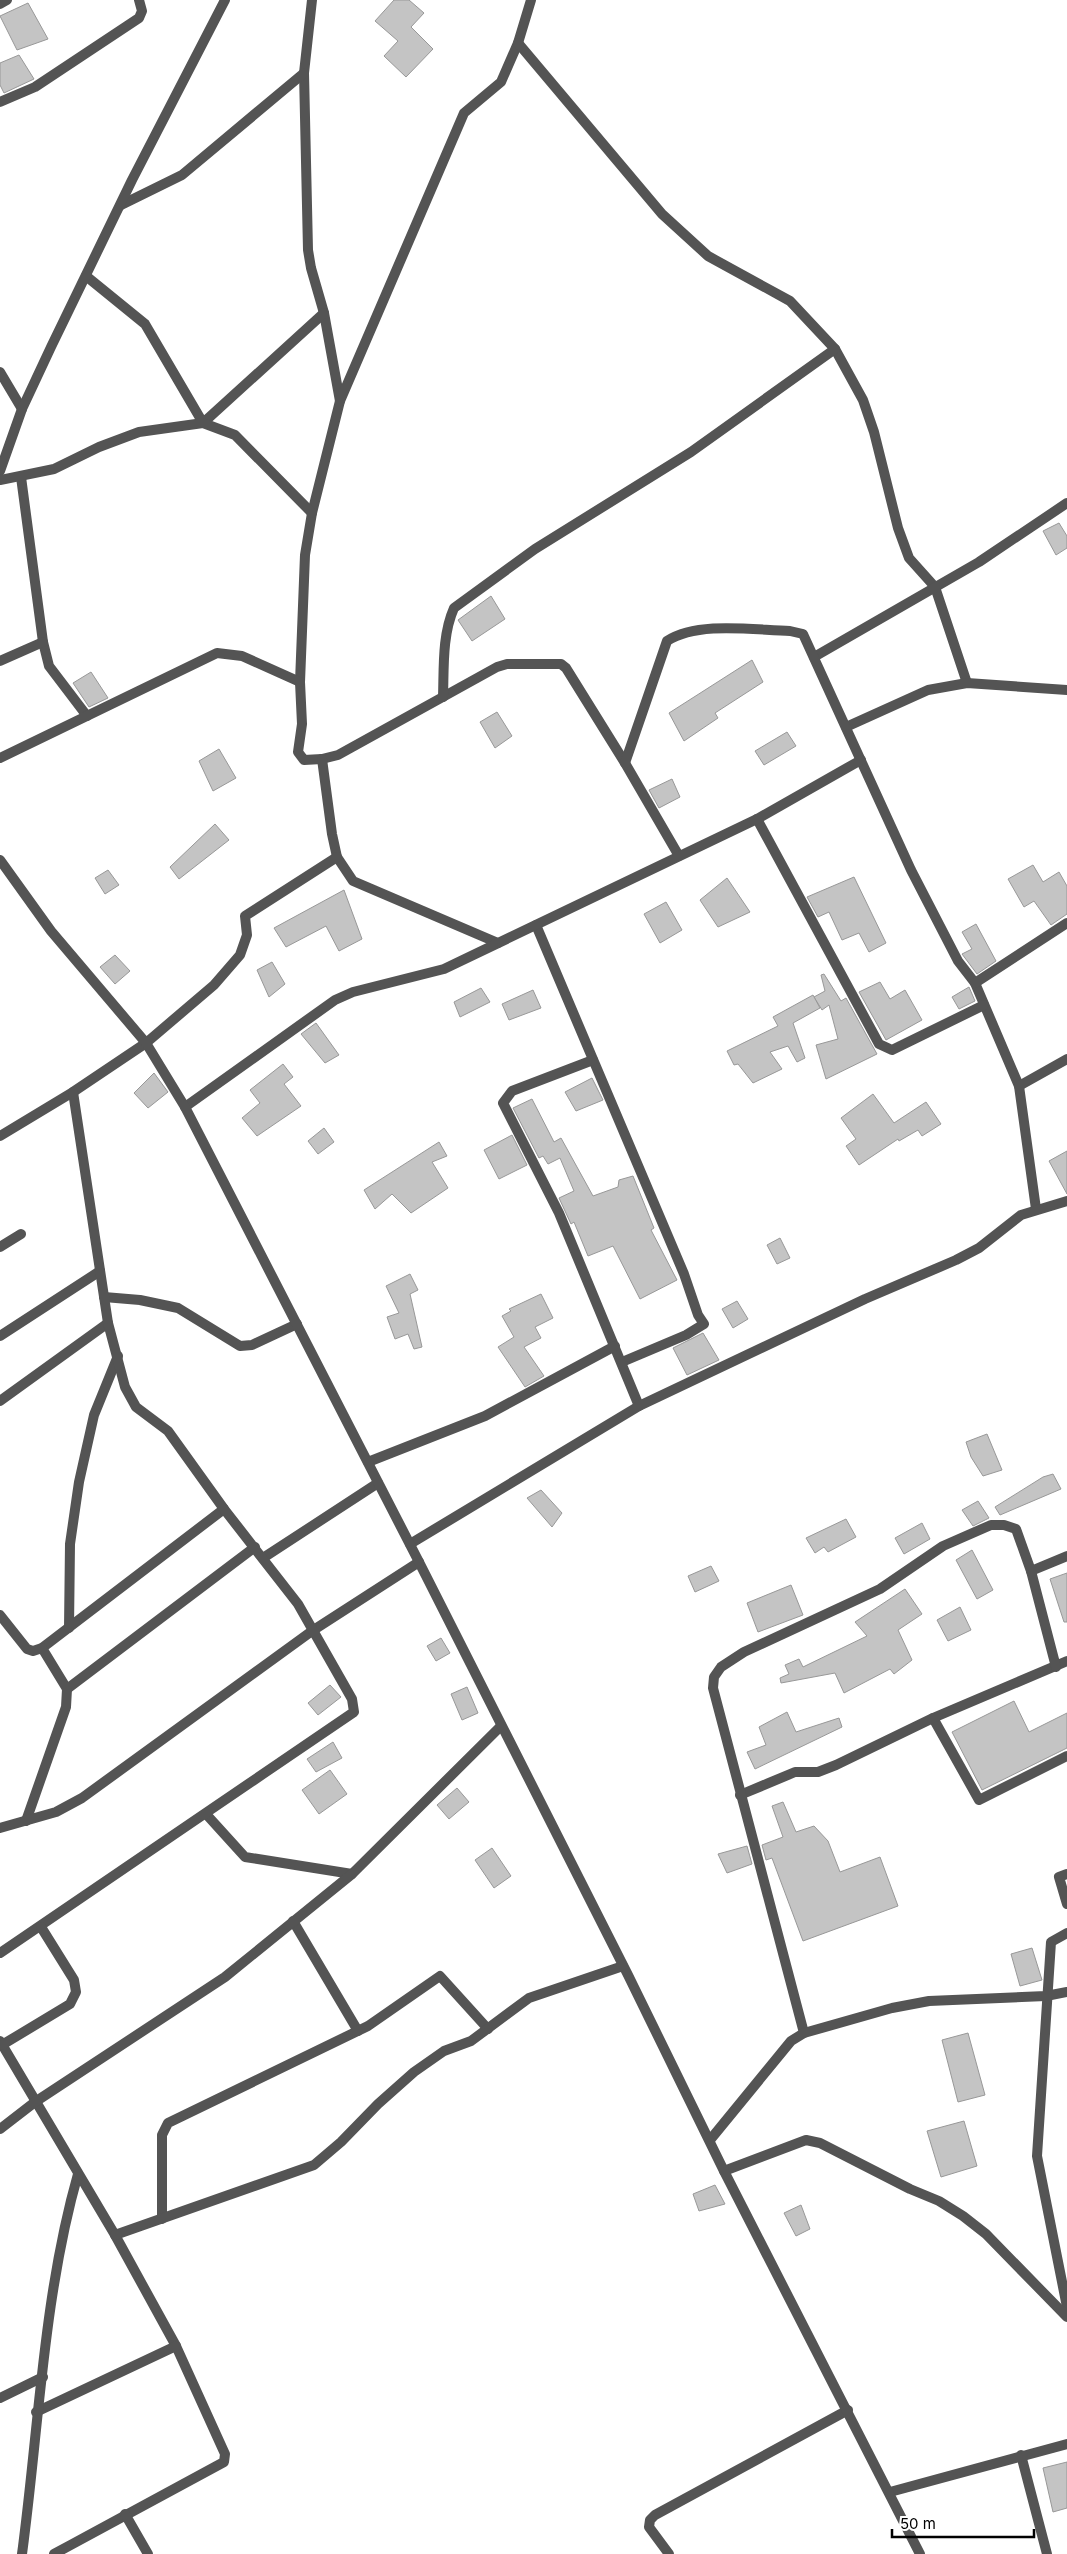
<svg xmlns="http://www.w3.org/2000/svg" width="1067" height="2554" font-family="Inter,sans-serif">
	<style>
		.building { fill: #c4c4c4; stroke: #989898 }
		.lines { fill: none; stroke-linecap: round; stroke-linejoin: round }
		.minor { stroke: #545454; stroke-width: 10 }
		.tertiary { stroke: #545454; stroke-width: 10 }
	</style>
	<rect width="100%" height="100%" fill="#fff"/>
	<g class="building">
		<polygon points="394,0 409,0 424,13 411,27 433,49 406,77 384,56 398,41 375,21"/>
		<polygon points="28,3 48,39 17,50 0,16"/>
		<polygon points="19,55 34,79 4,93 0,85 0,63"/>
		<polygon points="1059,523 1067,536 1067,548 1056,555 1043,531"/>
		<polygon points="491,596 505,619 472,641 458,620"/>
		<polygon points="752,660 763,682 715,713 718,718 684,741 669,713"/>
		<polygon points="91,672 108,698 89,707 73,683"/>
		<polygon points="497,712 512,736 495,748 480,722"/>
		<polygon points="787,732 796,746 764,765 755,751"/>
		<polygon points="219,749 236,778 213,791 199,761"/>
		<polygon points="672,779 680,797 659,808 649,790"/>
		<polygon points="215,824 229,840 179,879 170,867"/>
		<polygon points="1033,865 1043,882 1059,872 1067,886 1067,914 1051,925 1034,901 1024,907 1008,879"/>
		<polygon points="108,870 119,885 105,894 95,878"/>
		<polygon points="854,877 886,943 869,952 859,933 842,940 829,912 818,917 807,897"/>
		<polygon points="727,878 750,912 718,927 700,900"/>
		<polygon points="344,890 362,939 339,951 326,926 286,947 274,928"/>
		<polygon points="666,902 682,930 660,943 644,914"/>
		<polygon points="976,924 996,961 977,974 962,954 972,949 962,932"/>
		<polygon points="115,955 130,971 115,984 100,967"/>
		<polygon points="272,962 285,984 269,997 257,970"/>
		<polygon points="824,974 841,1001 846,998 877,1054 826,1079 816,1045 838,1039 829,1005 822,1010 814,997 825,991 821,975"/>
		<polygon points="880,982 890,999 905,990 922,1020 886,1040 859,992"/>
		<polygon points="969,987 975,1001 959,1009 952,997"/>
		<polygon points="481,988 490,1002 460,1017 454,1002"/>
		<polygon points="533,990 541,1008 509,1020 502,1004"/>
		<polygon points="813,995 820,1008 793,1023 805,1058 797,1062 788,1046 770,1052 782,1069 753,1083 738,1064 734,1065 727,1051 778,1026 773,1017"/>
		<polygon points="316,1023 339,1055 325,1063 301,1034"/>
		<polygon points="283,1064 293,1077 284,1084 301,1106 257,1136 242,1118 260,1103 250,1090"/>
		<polygon points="154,1073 168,1092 148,1108 134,1093"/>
		<polygon points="592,1078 603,1100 576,1111 565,1092"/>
		<polygon points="873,1094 894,1123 926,1102 941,1124 922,1136 918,1130 899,1141 898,1139 859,1165 846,1146 856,1139 841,1118"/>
		<polygon points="532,1099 554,1142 561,1138 593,1196 618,1187 619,1180 633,1176 654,1228 651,1230 677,1280 640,1299 613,1246 588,1256 574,1222 571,1224 559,1198 574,1191 560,1158 548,1164 543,1156 539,1158 513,1108"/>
		<polygon points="324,1128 334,1142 318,1154 308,1141"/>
		<polygon points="512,1135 527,1165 499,1179 484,1150"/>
		<polygon points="439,1142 447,1156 432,1162 448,1188 411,1213 392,1194 375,1209 364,1190"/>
		<polygon points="1067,1151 1067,1194 1049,1161"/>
		<polygon points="780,1238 790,1258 777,1264 767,1245"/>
		<polygon points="410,1274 418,1290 410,1294 422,1347 414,1349 408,1334 395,1339 387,1317 399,1313 386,1286"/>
		<polygon points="541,1294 553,1318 535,1327 541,1338 524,1347 544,1376 525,1387 498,1347 514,1337 502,1316 511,1311 509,1309"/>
		<polygon points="737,1301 748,1319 733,1328 722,1309"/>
		<polygon points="703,1333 719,1360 687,1375 673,1348"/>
		<polygon points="987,1434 1002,1470 983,1476 971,1457 966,1442"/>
		<polygon points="1053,1474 1061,1489 1000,1515 995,1507 1043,1477"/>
		<polygon points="541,1490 562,1513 552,1527 527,1498"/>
		<polygon points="978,1501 989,1518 973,1526 962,1510"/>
		<polygon points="846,1519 856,1537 828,1552 824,1547 815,1553 806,1538"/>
		<polygon points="922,1523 930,1539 904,1554 895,1538"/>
		<polygon points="972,1550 993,1590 977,1599 956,1560"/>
		<polygon points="711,1566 719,1581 695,1592 688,1576"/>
		<polygon points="1067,1573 1067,1622 1064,1622 1050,1579"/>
		<polygon points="791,1585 803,1615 758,1632 747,1603"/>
		<polygon points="905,1589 922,1614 898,1630 912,1660 894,1674 890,1669 844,1693 835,1673 781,1683 780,1678 789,1674 785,1665 799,1659 803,1667 867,1636 855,1622"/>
		<polygon points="960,1607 971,1630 948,1641 937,1620"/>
		<polygon points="441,1638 450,1653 436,1661 427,1646"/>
		<polygon points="330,1685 341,1697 318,1715 308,1703"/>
		<polygon points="467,1687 478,1713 462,1720 451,1694"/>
		<polygon points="1014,1701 1029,1732 1067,1713 1067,1748 982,1790 952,1732"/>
		<polygon points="787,1712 796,1732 839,1718 842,1727 755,1769 747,1752 766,1745 759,1727"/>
		<polygon points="333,1742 342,1758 316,1772 307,1759"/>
		<polygon points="330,1770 347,1794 319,1814 302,1790"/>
		<polygon points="457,1788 469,1802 449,1819 437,1805"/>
		<polygon points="783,1802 796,1832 814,1826 828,1841 840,1872 880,1857 898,1906 803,1941 772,1858 766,1860 762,1845 783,1837 772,1806"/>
		<polygon points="747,1846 752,1864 727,1873 718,1854"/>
		<polygon points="492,1848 511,1876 494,1888 475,1860"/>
		<polygon points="1032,1948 1042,1980 1020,1986 1011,1954"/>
		<polygon points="968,2033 985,2095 958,2102 942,2040"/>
		<polygon points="964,2121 977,2166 941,2177 927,2131"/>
		<polygon points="715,2185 725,2204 699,2211 693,2194"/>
		<polygon points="801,2205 810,2229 796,2236 784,2213"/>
		<polygon points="1067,2462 1067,2508 1053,2512 1043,2468"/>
	</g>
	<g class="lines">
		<g class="minor">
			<polyline points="312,0 304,73 308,250 311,268 324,313 340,401"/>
			<polyline points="531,0 518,43 501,82 464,113 340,401 312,513 305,555 300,682 302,724 298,752 304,760 322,759 338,755 497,667 507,664 561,664 566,668 625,763 679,856"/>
			<polyline points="0,4 7,0"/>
			<polyline points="518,43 662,214 708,256 790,301 835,349 863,400 874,432 898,528 909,558 935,587 967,683"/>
			<polyline points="0,102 35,87 139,18 142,11 139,0"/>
			<polyline points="121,205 182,175 304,73"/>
			<polyline points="86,276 145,324 203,423 324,313"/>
			<polyline points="0,372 22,409"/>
			<polyline points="0,471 22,409 51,347 132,180 225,0"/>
			<polyline points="21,477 43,642 49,666 87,716"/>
			<polyline points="0,480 54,469 99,447 139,432 203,423 235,435 312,513"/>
			<polyline points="814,657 979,562 1067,503"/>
			<polyline points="0,661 43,642"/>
			<path d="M 443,697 C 444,668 442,635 454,608 L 535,549 L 691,452 L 835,349"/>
			<polyline points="846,727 928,690 967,683 1067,690"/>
			<polyline points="0,758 217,653 242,656 300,682"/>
			<polyline points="322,759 332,834 337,857 353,881 498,943"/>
			<path d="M 625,763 L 667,641 C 698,621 753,630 790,631 L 803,634 L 911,870 L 958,961 L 975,983 L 1019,1086 L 1036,1209"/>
			<polyline points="757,819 879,1044 892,1050 984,1005"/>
			<polyline points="536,925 684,1274 698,1315 704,1324 686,1335 622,1362"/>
			<polyline points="975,983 1067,923"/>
			<polyline points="593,1060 512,1091 503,1103 559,1213 639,1406"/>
			<polyline points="1019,1086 1067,1059"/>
			<polyline points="185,1107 335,1000 353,992 444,969 757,819 861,760"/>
			<polyline points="0,1136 73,1092 146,1043 214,985 240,955 247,935 245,916 337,857"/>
			<polyline points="0,1247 21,1234"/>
			<polyline points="104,1297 140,1300 178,1308 240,1346 252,1345 297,1324"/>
			<polyline points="0,1336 100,1271"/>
			<polyline points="0,1401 108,1323"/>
			<polyline points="368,1462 485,1416 615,1346"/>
			<polyline points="410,1544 639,1406 865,1299 956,1260 979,1248 1021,1215 1067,1201"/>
			<polyline points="263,1558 378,1483"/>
			<polyline points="1031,1571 1067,1556"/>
			<polyline points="0,1615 27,1649 33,1651 42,1648 224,1509"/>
			<polyline points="69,1628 70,1544 79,1482 94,1415 118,1356"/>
			<polyline points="67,1689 255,1547"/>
			<polyline points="933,1718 979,1800 1067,1756"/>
			<polyline points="740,1795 795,1772 818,1772 836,1765 933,1718 1067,1661"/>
			<polyline points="206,1814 245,1857 352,1874"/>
			<polyline points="26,1821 66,1707 67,1689 42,1648"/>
			<polyline points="0,1828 56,1812 82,1798 312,1631 419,1562"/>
			<polyline points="1067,1874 1059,1877 1067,1904"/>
			<polyline points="293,1921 358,2031"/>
			<polyline points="1067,1933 1051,1942 1037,2156 1067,2307"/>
			<polyline points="0,1953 354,1712 352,1699 298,1604 224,1509 168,1431 136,1407 125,1387 108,1323 73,1092"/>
			<polyline points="804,2033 713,1688 714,1677 721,1667 744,1652 880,1589 943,1546 991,1525 1004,1525 1016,1529 1031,1571 1056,1667"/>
			<polyline points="0,2041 115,2235 176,2346 225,2454 224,2462 54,2554"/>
			<polyline points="2,2045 70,2004 76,1992 74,1980 41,1927"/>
			<polyline points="0,2129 35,2102 225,1977 352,1874 501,1726"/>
			<polyline points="710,2140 791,2041 804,2033 892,2008 929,2001 1046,1996 1067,1992"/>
			<polyline points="724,2171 806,2140 820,2143 910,2189 939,2201 963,2216 986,2234 1067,2317"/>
			<polyline points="162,2219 162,2135 168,2123 368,2026 440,1976 488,2029"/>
			<polyline points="115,2235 314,2165 341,2142 378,2104 414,2072 444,2051 471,2041 529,1998 623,1966"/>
			<polyline points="0,2398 43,2377"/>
			<polyline points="36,2412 176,2346"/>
			<polyline points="1021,2455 1047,2554"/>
			<polyline points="890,2492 1067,2444"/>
			<polyline points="125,2514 148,2554"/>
			<path d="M 22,2554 C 39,2428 43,2297 78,2174"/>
			<polyline points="669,2554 649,2527 650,2520 655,2515 848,2410"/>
		</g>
		<polyline class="tertiary" points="0,860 51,931 146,1043 185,1107 419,1562 628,1975 724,2171 920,2554"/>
	</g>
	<path d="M892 2529v8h142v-8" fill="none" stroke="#000000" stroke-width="2.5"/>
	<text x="900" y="2529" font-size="15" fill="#000000" stroke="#ffffff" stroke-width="4" paint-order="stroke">50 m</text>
</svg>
